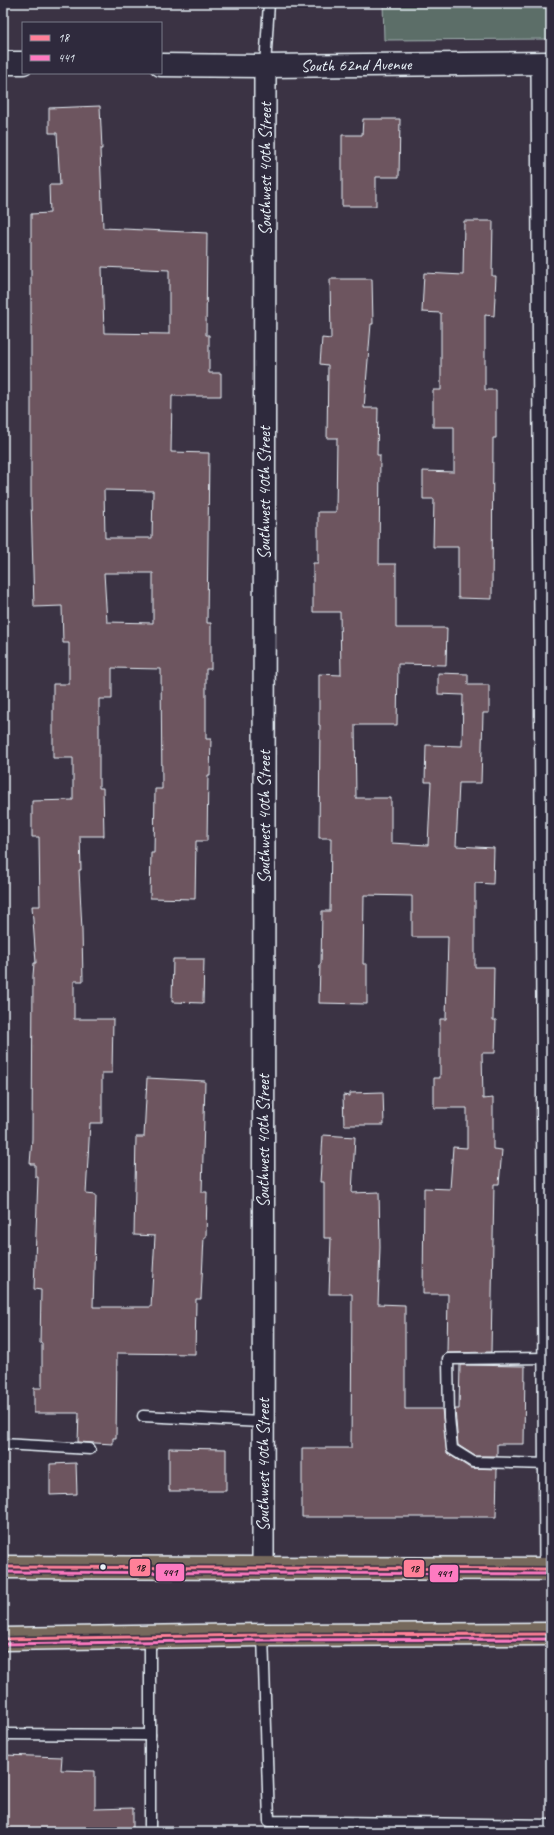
<svg xmlns="http://www.w3.org/2000/svg" width="554" height="1835" font-family="Caveat,sans-serif">
	<style>
		.green { fill: #5b6e68; stroke: #a2b0b0 }
		.building { fill: #6d555e; stroke: #e8f1f8; fill-rule: evenodd }
		.lines { fill: none; stroke-linecap: round; stroke-linejoin: round }
		.service-casing { stroke: #e8f1f8; stroke-width: 13 }
		.minor-casing { stroke: #e8f1f8; stroke-width: 24 }
		.tertiary-casing { stroke: #e8f1f8; stroke-width: 25 }
		.primary-casing { stroke: #e8f1f8; stroke-width: 25 }
		.service { stroke: #2f2a3d; stroke-width: 10 }
		.minor { stroke: #2f2a3d; stroke-width: 21 }
		.tertiary { stroke: #2f2a3d; stroke-width: 22 }
		.primary { stroke: #76695c; stroke-width: 22 }
		.bus-1-casing { stroke: #2f2a3d; stroke-width: 6 }
		.bus-2-casing { stroke: #2f2a3d; stroke-width: 6 }
		.bus-1 { stroke: #ff8098; stroke-width: 3 }
		.bus-2 { stroke: #fe7ac1; stroke-width: 3 }
		.bus-dot { fill: #e8f1f8; stroke: #2f2a3d; stroke-width: 1.5 }
		.labels { text-anchor: middle; dominant-baseline: central; stroke-width: 3.5; stroke-linejoin: round; paint-order: stroke }
		.street-label { font-size: 17px; fill: #e8f1f8; stroke: #2f2a3d }
		.line-badge { stroke: #2f2a3d; stroke-width: 1.5 }
		.pale-badge-label { font-size: 11px; text-anchor: middle; font-weight: bold; fill: #111 }
	</style>
	<rect width="100%" height="100%" fill="#3b3344"/>
	<filter id="ink" filterUnits="userSpaceOnUse"><feTurbulence type="fractalNoise" baseFrequency=".025" numOctaves="2"/><feDisplacementMap in="SourceGraphic" scale="8" xChannelSelector="R" yChannelSelector="G"/><feConvolveMatrix kernelMatrix="1 2 1 2 8 2 1 2 1" color-interpolation-filters="sRGB"/></filter>
	<g filter="url(#ink)">
		<polygon class="green" points="383,3 551,3 551,39 384,40"/>
		<g class="building">
			<path d="M 100,106 L 102,149 L 100,149 L 103,228 L 207,233 L 206,335 L 209,335 L 209,373 L 221,373 L 221,396 L 172,396 L 171,452 L 209,453 L 207,623 L 211,623 L 211,669 L 206,669 L 206,739 L 211,739 L 210,775 L 208,775 L 207,841 L 196,841 L 195,899 L 150,898 L 151,853 L 154,853 L 155,789 L 162,789 L 161,669 L 112,668 L 112,699 L 99,699 L 99,788 L 103,788 L 104,836 L 80,836 L 81,870 L 79,870 L 82,930 L 83,981 L 74,981 L 74,1019 L 113,1019 L 112,1073 L 102,1073 L 102,1123 L 90,1123 L 86,1194 L 96,1195 L 93,1307 L 151,1307 L 155,1236 L 134,1235 L 136,1137 L 144,1137 L 147,1078 L 205,1081 L 202,1192 L 207,1192 L 206,1237 L 204,1237 L 201,1299 L 196,1299 L 195,1354 L 117,1353 L 116,1438 L 113,1438 L 113,1444 L 78,1442 L 79,1413 L 34,1413 L 34,1388 L 42,1388 L 42,1343 L 40,1343 L 41,1290 L 34,1289 L 38,1177 L 35,1177 L 35,1164 L 30,1164 L 32,1139 L 33,976 L 34,963 L 36,963 L 32,906 L 40,906 L 39,837 L 32,837 L 32,801 L 73,800 L 73,758 L 53,758 L 53,684 L 69,684 L 69,643 L 63,643 L 62,606 L 34,607 L 31,501 L 31,214 L 50,213 L 49,185 L 60,185 L 57,133 L 49,133 L 49,108 ZM 102,267 L 169,270 L 169,334 L 104,333 ZM 104,490 L 153,491 L 152,538 L 105,538 ZM 104,573 L 153,573 L 153,623 L 107,622 Z"/>
			<polygon points="363,119 400,119 399,177 376,177 376,206 342,206 342,135 362,135"/>
			<polygon points="464,221 493,221 492,276 496,276 494,316 485,315 485,390 496,390 496,438 493,438 492,599 458,598 458,547 433,547 434,499 423,499 423,471 454,472 454,427 433,427 433,390 441,390 441,313 422,312 424,273 463,275"/>
			<polygon points="330,279 372,279 373,324 371,324 364,408 378,408 377,455 380,455 379,564 396,564 396,628 447,628 446,665 398,664 397,725 355,725 356,798 391,798 391,843 428,845 431,782 425,782 426,745 462,746 463,695 438,694 438,673 468,674 468,685 489,685 489,713 483,713 481,783 459,783 456,846 494,848 493,884 475,883 475,967 494,967 493,1020 496,1020 495,1053 482,1053 483,1099 493,1098 493,1149 502,1150 499,1184 494,1184 491,1352 447,1353 448,1294 423,1294 424,1188 450,1189 453,1147 467,1148 467,1108 434,1108 434,1078 440,1078 440,1019 446,1019 448,937 412,937 412,896 364,895 363,964 367,964 367,1004 319,1003 320,964 321,964 322,911 330,911 331,838 319,838 320,725 319,725 319,674 341,675 340,612 313,612 313,563 318,563 318,512 336,512 337,438 327,438 328,365 320,364 322,338 331,339"/>
			<polygon points="173,959 204,959 203,1003 172,1002"/>
			<polygon points="383,1092 384,1125 344,1125 343,1095 350,1096 350,1093"/>
			<polygon points="323,1135 355,1137 352,1193 379,1192 380,1247 378,1304 405,1305 405,1409 442,1409 447,1453 470,1468 497,1469 496,1517 302,1517 302,1448 351,1448 352,1294 329,1294 331,1238 324,1238 324,1182 320,1182"/>
			<polygon points="460,1365 525,1366 524,1444 497,1444 497,1456 475,1456 458,1445 455,1409 459,1409"/>
			<polygon points="169,1448 226,1449 226,1491 169,1491"/>
			<polygon points="76,1463 77,1494 50,1495 50,1464"/>
			<polygon points="3,1755 62,1757 61,1770 95,1771 95,1809 133,1808 133,1832 3,1832"/>
		</g>
		<g class="lines">
			<g class="service-casing">
				<g id="service">
					<polyline points="265,66 269,3"/>
					<polyline points="549,1358 448,1359 449,1417 452,1449 473,1462 549,1464"/>
					<polyline points="143,1416 263,1422"/>
					<polyline points="3,1444 90,1449"/>
					<polyline points="263,1635 269,1821 551,1825"/>
					<polyline points="3,1734 150,1735"/>
					<polyline points="150,1832 150,1637"/>
				</g>
			</g>
			<g class="minor-casing">
				<g id="minor">
					<polyline points="542,63 550,1569"/>
					<polyline points="263,1568 265,66"/>
				</g>
			</g>
			<g class="tertiary-casing">
				<g id="tertiary">
					<polyline points="3,63 23,63"/>
					<polyline points="161,65 265,66 551,63"/>
				</g>
			</g>
			<g class="primary-casing">
				<g id="primary">
					<polyline points="3,1567 551,1569"/>
					<polyline points="3,1639 263,1635 551,1634"/>
				</g>
			</g>
			<use href="#service" class="service"/>
			<use href="#minor" class="minor"/>
			<use href="#tertiary" class="tertiary"/>
			<use href="#primary" class="primary"/>
			<g class="bus-1-casing">
				<g id="bus-1">
					<polyline points="3,1567 551,1569"/>
					<polyline points="3,1639 263,1635 551,1634"/>
				</g>
			</g>
			<g class="bus-2-casing">
				<g id="bus-2">
					<polyline points="3,1572 551,1574"/>
					<polyline points="3,1644 263,1640 551,1639"/>
				</g>
			</g>
			<use href="#bus-1" class="bus-1"/>
			<use href="#bus-2" class="bus-2"/>
		</g>
	</g>
	<circle class="bus-dot" cx="103" cy="1567" r="3.5"/>
	<g class="labels">
		<g class="street-label">
			<text transform="translate(356 65) rotate(-1)">South 62nd Avenue</text>
			<text transform="translate(265 169) rotate(-90)">Southwest 40th Street</text>
			<text transform="translate(264 493) rotate(-90)">Southwest 40th Street</text>
			<text transform="translate(264 817) rotate(-90)">Southwest 40th Street</text>
			<text transform="translate(263 1141) rotate(-90)">Southwest 40th Street</text>
			<text transform="translate(263 1465) rotate(-90)">Southwest 40th Street</text>
		</g>
	</g>
	<g class="line-badge">
		<rect x="129" y="1558" width="22" height="19" rx="4" fill="#ff8098"/>
		<rect x="403" y="1559" width="22" height="19" rx="4" fill="#ff8098"/>
		<rect x="155" y="1563" width="30" height="19" rx="4" fill="#fe7ac1"/>
		<rect x="429" y="1564" width="30" height="19" rx="4" fill="#fe7ac1"/>
	</g>
	<g class="pale-badge-label">
		<text x="140" y="1571">18</text>
		<text x="414" y="1572">18</text>
		<text x="170" y="1576">441</text>
		<text x="444" y="1577">441</text>
	</g>
	<rect width="554" height="1835" fill="none" stroke="#2f2a3d" stroke-width="16"/>
	<rect x="8" y="8" width="538" height="1819" fill="none" stroke="#e8f1f8" stroke-width="1.5" filter="url(#ink)"/>
	<rect x="22" y="22" width="140" height="52" fill="#2f2a3d" stroke="#797a88"/>
	<rect x="30" y="35" width="20" height="6" fill="#ff8098" stroke="#797a88"/>
	<text x="58" y="42" font-size="12" fill="#e8f1f8">18</text>
	<rect x="30" y="55" width="20" height="6" fill="#fe7ac1" stroke="#797a88"/>
	<text x="58" y="62" font-size="12" fill="#e8f1f8">441</text>
</svg>
